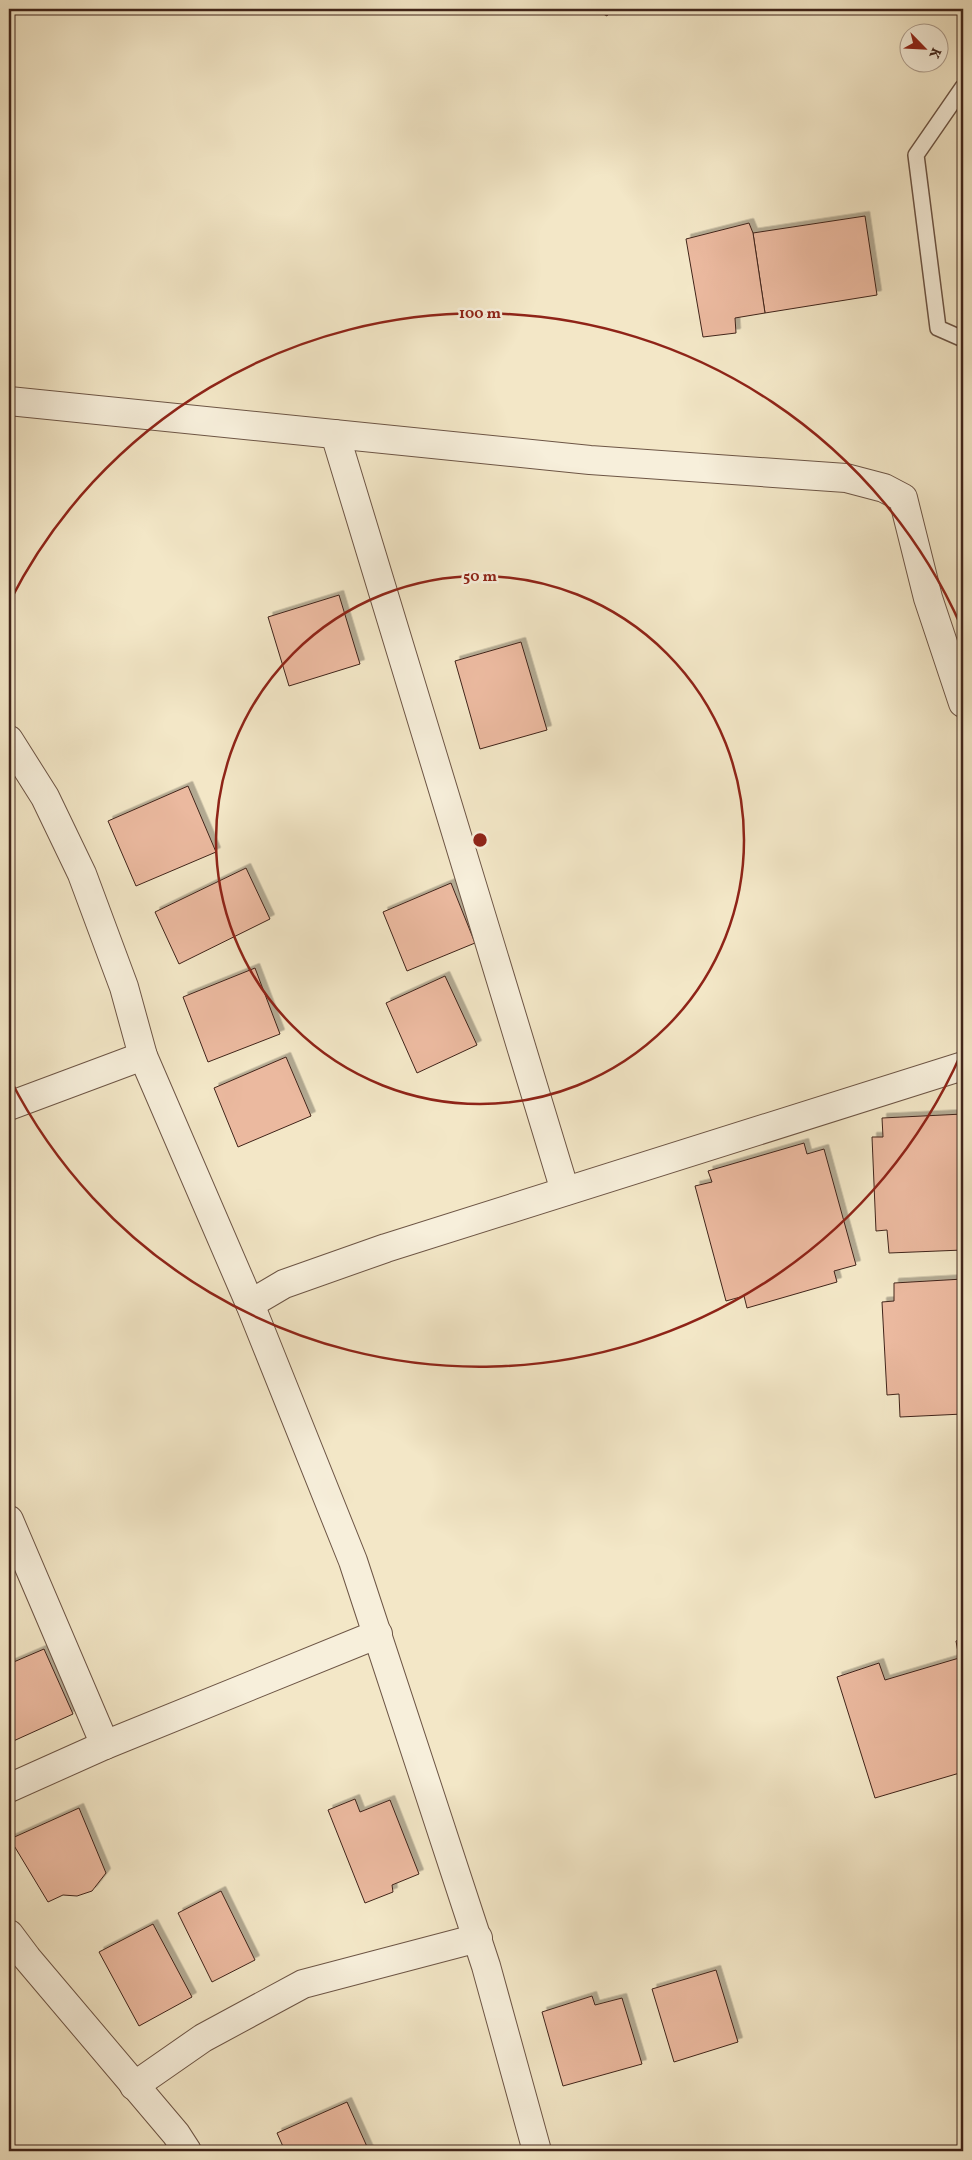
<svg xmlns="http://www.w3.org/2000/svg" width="972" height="2160" font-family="Vollkorn,serif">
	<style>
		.building { fill: #ebb99f; stroke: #40241a; filter: url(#shadow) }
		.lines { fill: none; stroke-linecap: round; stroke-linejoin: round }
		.service-casing { stroke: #6d5545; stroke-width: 18 }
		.minor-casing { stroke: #6d5545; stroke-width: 30 }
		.service { stroke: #f7efdb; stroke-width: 15 }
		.minor { stroke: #f7efdb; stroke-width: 28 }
		.ring { fill: none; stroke: #8f2418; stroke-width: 2.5 }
		.centre { fill: #8f2418; stroke: #f7efdb; stroke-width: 2.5 }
		.ring-label { font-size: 15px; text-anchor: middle; font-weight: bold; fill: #8f2418; stroke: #f7efdb; stroke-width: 5; stroke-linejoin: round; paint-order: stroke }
	</style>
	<defs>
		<filter id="shadow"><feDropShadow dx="4.5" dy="-4.5" stdDeviation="0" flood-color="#0004"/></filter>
	</defs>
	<rect width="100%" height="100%" fill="#f3e7c7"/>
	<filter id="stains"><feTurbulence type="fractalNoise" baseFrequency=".004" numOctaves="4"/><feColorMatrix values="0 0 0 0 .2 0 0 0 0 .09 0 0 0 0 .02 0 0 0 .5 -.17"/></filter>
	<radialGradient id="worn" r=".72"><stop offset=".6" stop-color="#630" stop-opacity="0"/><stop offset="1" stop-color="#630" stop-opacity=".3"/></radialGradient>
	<g class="building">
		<polygon points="594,9 611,9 607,16"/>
		<polygon points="865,216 877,295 765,313 753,233"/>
		<polygon points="749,223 753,233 765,313 735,318 736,333 703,337 686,239"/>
		<polygon points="339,595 360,664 289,686 268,617"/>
		<polygon points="521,642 547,730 480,749 455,661"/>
		<polygon points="188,786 216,852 136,886 108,821"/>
		<polygon points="246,868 270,919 179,964 155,912"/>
		<polygon points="451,883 475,943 407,971 383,912"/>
		<polygon points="255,968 280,1034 208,1062 183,997"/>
		<polygon points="445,976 477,1045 417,1073 386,1003"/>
		<polygon points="286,1057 311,1116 238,1147 214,1088"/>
		<polygon points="963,1114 963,1250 889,1253 887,1230 876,1231 872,1137 883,1137 882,1118"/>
		<polygon points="804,1143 807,1154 824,1149 856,1265 834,1271 837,1282 747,1308 744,1296 726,1301 695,1186 712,1182 708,1171"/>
		<polygon points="963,1279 963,1414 900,1417 899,1394 887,1395 882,1302 894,1301 894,1283"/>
		<polygon points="963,1638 963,1772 875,1798 837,1677 879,1663 885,1680 959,1658 956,1641"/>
		<polygon points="44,1649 73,1714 9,1743 9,1664"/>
		<polygon points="355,1799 360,1812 390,1800 419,1874 392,1885 393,1892 365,1903 328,1810"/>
		<polygon points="79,1808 106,1873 92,1891 77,1896 63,1895 48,1902 10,1839"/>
		<polygon points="221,1891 255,1960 212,1982 178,1913"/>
		<polygon points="153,1924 192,1997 139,2026 99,1952"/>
		<polygon points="716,1970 738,2042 674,2062 652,1989"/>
		<polygon points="592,1996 595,2005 622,1998 642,2064 563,2086 542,2012"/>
		<polygon points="347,2102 369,2151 285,2151 277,2133"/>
	</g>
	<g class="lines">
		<g class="service-casing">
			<polyline id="service" points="963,87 916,155 938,328 963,339"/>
		</g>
		<g class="minor-casing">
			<g id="minor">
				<polyline points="9,401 590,460 846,478 884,488 903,498 928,598 963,703"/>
				<polyline points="335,434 565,1191"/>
				<polyline points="9,740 45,797 82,874 124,987 143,1056 250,1304 353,1561 486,1966 537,2151"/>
				<polyline points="9,1106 143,1056"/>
				<polyline points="250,1304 284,1284 386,1248 963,1066"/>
				<polyline points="9,1520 105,1745"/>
				<polyline points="9,1788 105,1745 378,1634"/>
				<polyline points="9,1934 27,1958 176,2134 187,2151"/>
				<polyline points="134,2086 203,2038 303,1984 478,1938"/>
			</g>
		</g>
		<use href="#service" class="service"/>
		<use href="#minor" class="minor"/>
	</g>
	<g class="ring">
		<circle cx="480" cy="840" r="264"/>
		<path d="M961 1054A527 527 0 0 1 10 1079M10 601A527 527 0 0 1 961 626"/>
	</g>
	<circle cx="480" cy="840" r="8" class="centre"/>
	<g class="ring-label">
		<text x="480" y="318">100 m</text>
		<text x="480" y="581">50 m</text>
	</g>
	<rect width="972" height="2160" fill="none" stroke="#f3e7c7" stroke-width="30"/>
	<rect x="10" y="10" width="952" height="2140" fill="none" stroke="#40241a" stroke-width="2.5"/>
	<rect x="15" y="15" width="942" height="2130" fill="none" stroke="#40241a"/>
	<g transform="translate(924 48) rotate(114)"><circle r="24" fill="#f7efdb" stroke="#ae9e8e"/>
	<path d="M0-4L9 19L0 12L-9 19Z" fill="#8f2418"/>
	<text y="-8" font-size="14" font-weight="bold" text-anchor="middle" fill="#40241a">K</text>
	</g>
	<rect width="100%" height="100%" filter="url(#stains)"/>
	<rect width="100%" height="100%" fill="url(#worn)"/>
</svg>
